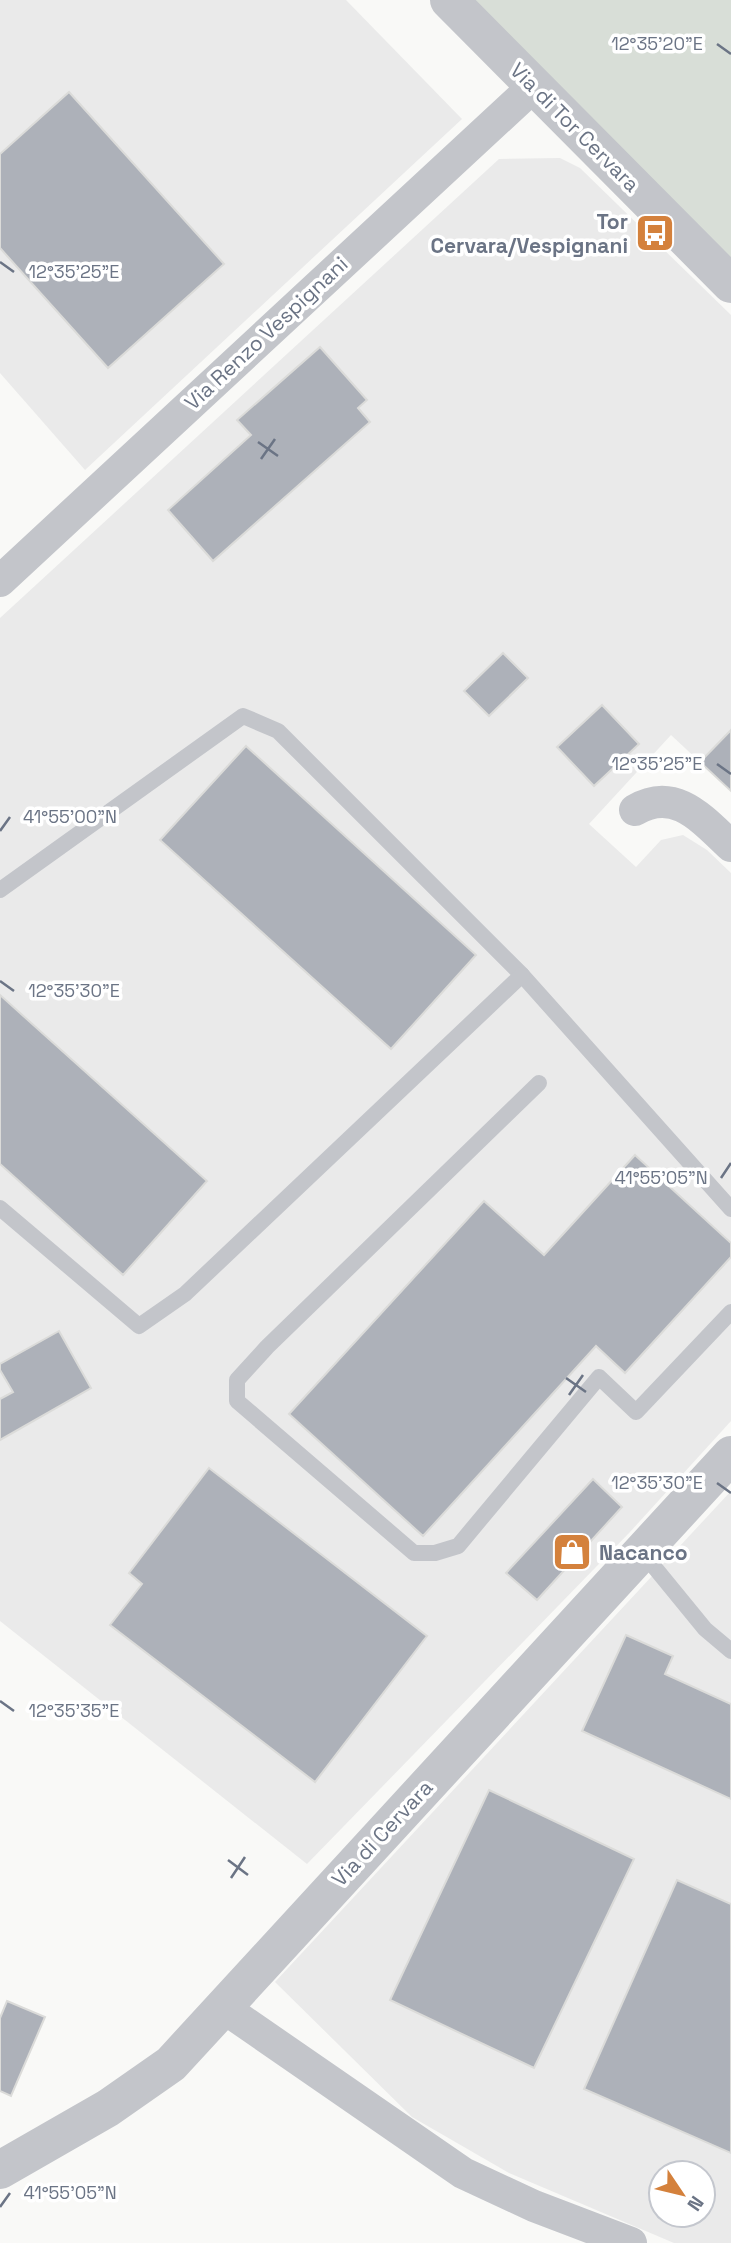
<svg xmlns="http://www.w3.org/2000/svg" width="731" height="2243" font-family="'Space Grotesk',sans-serif">
	<style>
		.built { fill: #eaeaea; fill-rule: evenodd }
		.green { fill: #d8ded7 }
		.building { fill: #adb1b9; stroke: #dbdbd9; stroke-width: 2 }
		.lines { fill: none; stroke-linecap: round; stroke-linejoin: round }
		.service { stroke: #c3c5ca; stroke-width: 16 }
		.minor { stroke: #c3c5ca; stroke-width: 32 }
		.tertiary { stroke: #c3c5ca; stroke-width: 38 }
		.ticks { fill: none; stroke: #6b7485; stroke-width: 2.5 }
		.labels { text-anchor: middle; dominant-baseline: central; stroke-width: 7; stroke-linejoin: round; paint-order: stroke }
		.street-label { font-size: 21px; fill: #6b7485; stroke: #fff }
		.poi-label { font-size: 21px; font-weight: bold; fill: #6b7485; stroke: #fff; text-anchor: end }
		.ticks-label { font-size: 18px; text-anchor: middle; fill: #6b7485; stroke: #fff; stroke-width: 7; stroke-linejoin: round; paint-order: stroke }
	</style>
	<rect width="100%" height="100%" fill="#f9f9f7"/>
	<g class="built">
		<polygon points="0,0 346,0 462,119 85,470 0,373"/>
		<polygon points="560,158 580,168 731,315 731,791 671,735 589,824 636,867 661,840 683,835 707,850 731,873 731,1421 630,1532 307,1864 0,1621 0,618 499,159"/>
		<path d="M 731,1491 L 731,2243 L 674,2243 L 509,2173 L 412,2117 L 275,1982 ZM 661,2173 L 703,2173 L 703,2215 L 661,2215 Z"/>
	</g>
	<polygon class="green" points="469,0 731,0 731,260"/>
	<g class="building">
		<polygon points="69,92 224,264 108,368 0,248 0,154"/>
		<polygon points="320,347 367,400 358,408 370,422 213,561 168,510 251,435 237,420"/>
		<polygon points="503,653 528,678 489,716 464,691"/>
		<polygon points="602,705 639,744 594,786 557,747"/>
		<polygon points="731,730 731,791 700,762"/>
		<polygon points="246,746 476,955 391,1049 160,840"/>
		<polygon points="0,995 207,1181 123,1275 0,1164"/>
		<polygon points="635,1155 731,1243 731,1257 625,1373 596,1346 423,1536 289,1414 484,1201 544,1255"/>
		<polygon points="59,1331 91,1388 0,1440 0,1399 13,1392 0,1370 0,1364"/>
		<polygon points="209,1468 427,1636 315,1782 110,1625 142,1584 129,1573"/>
		<polygon points="593,1479 622,1507 537,1600 506,1573"/>
		<polygon points="626,1635 673,1656 665,1674 731,1704 731,1799 582,1731"/>
		<polygon points="489,1790 634,1859 534,2068 390,2000"/>
		<polygon points="677,1880 731,1904 731,2153 584,2089"/>
		<polygon points="7,2001 45,2017 11,2096 0,2091 0,2018"/>
	</g>
	<g class="lines">
		<g class="service">
			<polyline points="0,890 243,716 278,731 522,975 731,1209"/>
			<polyline points="539,1083 267,1347 237,1380 237,1401 414,1553 435,1553 458,1546 599,1377 636,1412 731,1312"/>
			<polyline points="0,1208 139,1326 185,1294 522,975"/>
			<polyline points="642,1552 705,1629 731,1651"/>
		</g>
		<g class="minor">
			<polyline points="0,581 534,86"/>
			<path d="M 635,810 C 675,786 702,819 731,846"/>
			<polyline points="224,2008 463,2173 534,2206 631,2243"/>
		</g>
		<g class="tertiary">
			<polyline points="449,0 731,284"/>
			<polyline points="0,2170 108,2108 171,2064 731,1455"/>
		</g>
	</g>
	<path class="ticks" d="M 717,44 L 731,54M 0,262 L 14,272M 258,442 L 278,456M 261,459 L 275,439M 717,764 L 731,774M 0,831 L 10,817M 0,981 L 14,991M 721,1178 L 731,1163M 566,1378 L 586,1392M 569,1395 L 583,1375M 717,1483 L 731,1493M 0,1701 L 14,1711M 228,1860 L 248,1875M 231,1878 L 245,1857M 0,2207 L 10,2193"/>
	<defs>
		<g id="bus-square" transform="scale(2.0125)"><rect x="-9" y="-9" width="18" height="18" rx="4" fill="#d4813c" stroke="#fff"/><path d="M-5-6H5V4H4V6H2V4H-2V6H-4V4H-5ZM-3.5-4V0h7V-4ZM-3.5 1.2v1.5H-2V1.2ZM2 1.2v1.5H3.5V1.2Z" fill="#fff"/></g>
		<g id="shop-square" transform="scale(2.0125)"><rect x="-9" y="-9" width="18" height="18" rx="4" fill="#d4813c" stroke="#fff"/><path d="M-5-2.5h2.3a2.7 3.5 0 0 1 5.4 0H5L5.5 6h-11ZM-1.5-2.5h3a1.5 2.3 0 0 0-3 0Z" fill="#fff"/></g>
	</defs>
	<g fill-rule="evenodd">
		<use href="#bus-square" x="655" y="233"/>
		<use href="#shop-square" x="572" y="1552"/>
	</g>
	<g class="labels">
		<g class="street-label">
			<text transform="translate(575 127) rotate(45)">Via di Tor Cervara</text>
			<text transform="translate(266 333) rotate(-43)">Via Renzo Vespignani</text>
			<text transform="translate(382 1833) rotate(-47)">Via di Cervara</text>
		</g>
		<g class="poi-label">
			<text x="628" y="221">Tor<tspan x="628" dy="24">Cervara/Vespignani</tspan></text>
			<text x="599" y="1552" text-anchor="start">Nacanco</text>
		</g>
	</g>
	<g class="ticks-label">
		<text x="657" y="50">12°35'20"E</text>
		<text x="74" y="278">12°35'25"E</text>
		<text x="657" y="770">12°35'25"E</text>
		<text x="70" y="823">41°55'00"N</text>
		<text x="74" y="997">12°35'30"E</text>
		<text x="661" y="1184">41°55'05"N</text>
		<text x="657" y="1489">12°35'30"E</text>
		<text x="74" y="1717">12°35'35"E</text>
		<text x="70" y="2199">41°55'05"N</text>
	</g>
	<g transform="translate(682 2194) rotate(125)"><circle r="33" fill="#ffffff" stroke="#c4c7ce" stroke-width="2"/>
	<path d="M0-5L12 26L0 18L-12 26Z" fill="#d4813c"/>
	<text y="-10" font-size="19" font-weight="bold" text-anchor="middle" fill="#6b7485">N</text>
	</g>
</svg>
